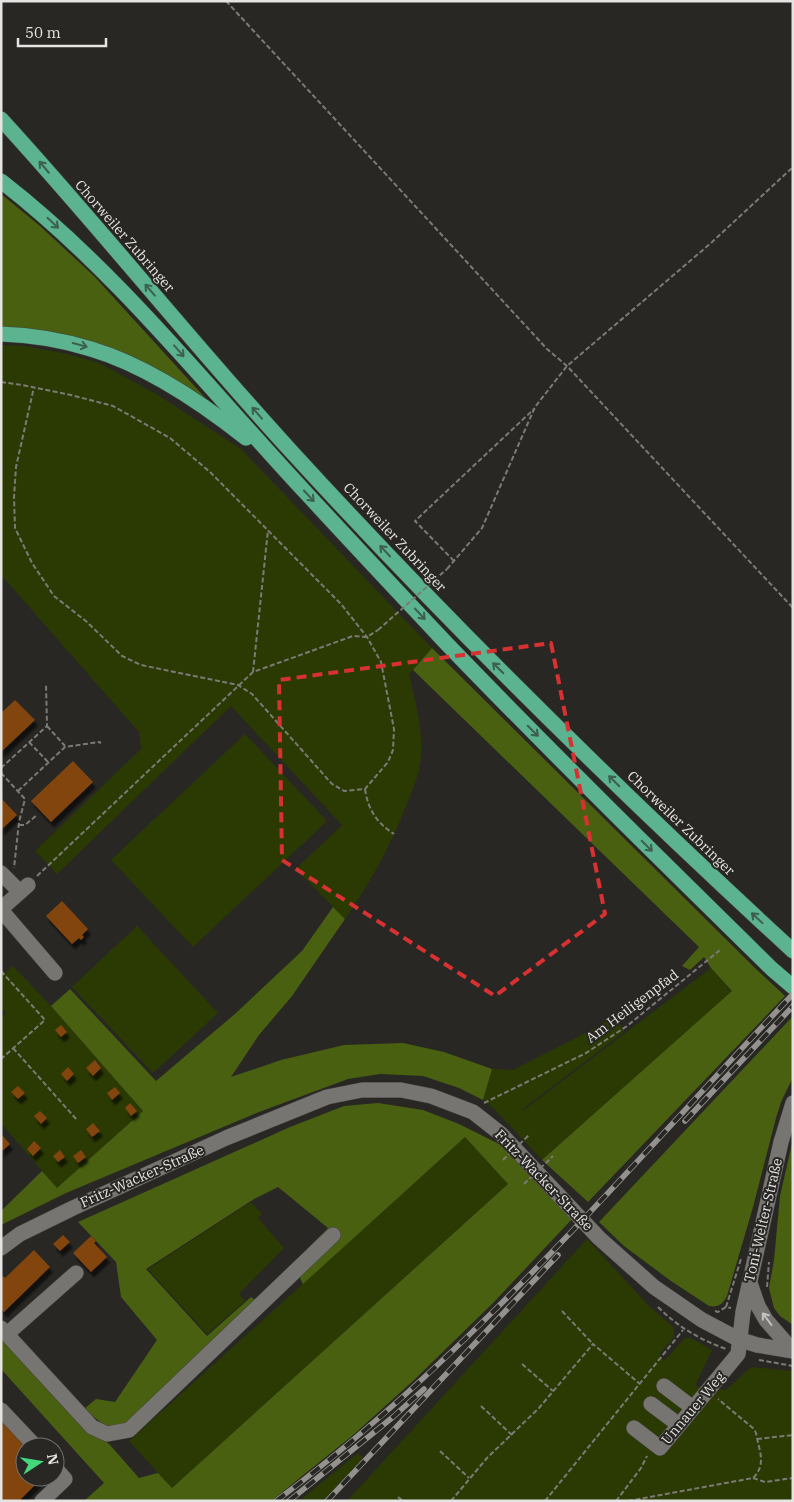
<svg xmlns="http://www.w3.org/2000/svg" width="794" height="1502" font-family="'IBM Plex Serif',serif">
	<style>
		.green { fill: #2b3a03 }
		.forest { fill: #496011 }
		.building { fill: #82440d; filter: url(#shadow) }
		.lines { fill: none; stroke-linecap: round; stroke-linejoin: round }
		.minor-casing { stroke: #444340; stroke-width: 16 }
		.highway-casing { stroke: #444340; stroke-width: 16 }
		.path { stroke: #7b7a77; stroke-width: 2; stroke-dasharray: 5 2.5; stroke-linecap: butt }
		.minor { stroke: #777572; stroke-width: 15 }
		.highway { stroke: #5bb390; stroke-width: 15 }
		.rail-casing { stroke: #93928f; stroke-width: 5.5 }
		.rail { stroke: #282724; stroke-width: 4; stroke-dasharray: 11; stroke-linecap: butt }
		.path-bridge { stroke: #7b7a77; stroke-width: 2; stroke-dasharray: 5 2.5; stroke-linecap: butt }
		.oneway { stroke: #3c5f4f }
		.oneway2 { stroke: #c5c3c0 }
		.marked { fill: none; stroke: #d73131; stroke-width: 4; stroke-dasharray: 10 6; stroke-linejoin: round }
		.labels { text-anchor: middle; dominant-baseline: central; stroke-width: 4; stroke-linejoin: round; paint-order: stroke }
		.street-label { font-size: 14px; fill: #e6e4e2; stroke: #282724 }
	</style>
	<defs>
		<filter id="shadow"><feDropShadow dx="3" dy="5.5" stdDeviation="1" flood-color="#0009"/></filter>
	</defs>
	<rect width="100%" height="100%" fill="#282724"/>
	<g class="green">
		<path d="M 1,345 L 24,346 L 68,354 L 99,363 L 158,395 L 241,449 L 432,648 L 409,674 C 415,702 423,728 421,757 C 420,772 414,787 408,801 C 392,843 371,882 345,919 L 296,869 L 342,825 L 231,706 L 57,874 L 35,851 L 141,749 L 139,732 L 1,575 Z"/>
		<polygon points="245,734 327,821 193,947 111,860"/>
		<polygon points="137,926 218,1013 153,1073 72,987"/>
		<polygon points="13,966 51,1006 143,1111 57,1188 1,1123 1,1018 6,1013 1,1008 1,976"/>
		<polygon points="711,968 732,992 542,1160 495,1110 483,1100 492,1069 513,1070 601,1025 615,1015 624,1032 523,1109 524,1110"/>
		<polygon points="465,1137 508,1184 172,1488 129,1441"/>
		<polygon points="251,1202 262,1214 258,1218 284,1248 239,1294 245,1301 207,1334 148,1269"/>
		<polygon points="587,1239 648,1305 674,1328 674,1337 660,1354 664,1361 685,1338 691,1338 712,1350 695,1386 726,1390 751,1367 793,1371 793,1501 347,1501"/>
		<polygon points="358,1453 363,1458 323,1501 299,1501"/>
	</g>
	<g class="forest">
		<polygon points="1,194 40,226 94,276 209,402 183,385 1,328"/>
		<polygon points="432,648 755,968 785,996 588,1202 542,1160 732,991 711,968 704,957 690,970 682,966 699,947 413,670"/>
		<polygon points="333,907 345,919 292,996 259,1035 231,1077 281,1060 344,1045 403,1043 444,1052 492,1069 483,1100 459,1088 423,1076 380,1074 348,1079 259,1112 66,1193 1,1225 1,1211 42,1171 57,1188 143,1111 51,1006 70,989 156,1081 236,1013 302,951"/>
		<path d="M 793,1016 L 793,1077 L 781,1102 L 776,1118 L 753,1207 L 727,1296 C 723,1303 719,1308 709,1306 L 671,1281 L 624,1246 L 599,1222 Z"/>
		<polygon points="378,1103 423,1110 459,1124 503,1146 573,1218 494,1302 414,1380 352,1436 271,1501 84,1501 104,1483 1,1369 1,1335 82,1420 110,1445 139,1478 158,1473 172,1488 508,1184 465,1137 303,1284 300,1278 309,1247 328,1228 278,1187 254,1199 146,1269 207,1336 251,1297 259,1303 128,1426 109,1429 84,1409 96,1399 115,1402 157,1340 121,1297 116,1262 78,1222 290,1127 344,1106"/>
		<polygon points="793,1139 793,1325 780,1316 774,1308 769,1288 774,1260 780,1196"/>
	</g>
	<g class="building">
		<polygon points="15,700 35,720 1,752 1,713"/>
		<polygon points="73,761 93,782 51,822 31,801"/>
		<polygon points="1,798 17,815 1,830"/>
		<polygon points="62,901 88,929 82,935 84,937 81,940 79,938 72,944 46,916"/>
		<polygon points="61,1025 67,1032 61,1037 55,1030"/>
		<polygon points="95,1060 101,1068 93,1076 86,1068"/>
		<polygon points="68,1067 74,1074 67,1081 61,1074"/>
		<polygon points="18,1086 25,1093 18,1099 11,1092"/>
		<polygon points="115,1087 120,1093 112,1100 107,1093"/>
		<polygon points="130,1103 137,1111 131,1116 125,1108"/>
		<polygon points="40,1111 47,1118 41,1124 34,1116"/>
		<polygon points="93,1123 100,1131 92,1137 86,1129"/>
		<polygon points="1,1134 10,1144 1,1152"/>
		<polygon points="34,1141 41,1148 33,1156 27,1149"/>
		<polygon points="60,1150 65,1157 58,1162 53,1156"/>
		<polygon points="81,1150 86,1157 78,1163 73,1156"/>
		<polygon points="63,1235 70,1242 60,1251 53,1244"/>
		<polygon points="91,1236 96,1241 94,1243 107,1257 91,1272 73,1253"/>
		<polygon points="34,1250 50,1267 4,1312 1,1309 1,1278 3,1276 5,1278"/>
		<polygon points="1,1416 31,1447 25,1447 25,1477 43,1477 19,1501 1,1501"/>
	</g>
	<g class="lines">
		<g class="minor-casing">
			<g id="minor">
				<polyline points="1,873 20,892"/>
				<polyline points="1,909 28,885"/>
				<polyline points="1,910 55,973"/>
				<polyline points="1,1248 20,1234 73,1208 226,1138 327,1097 362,1090 401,1090 431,1096 473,1112 501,1134 599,1238 654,1287 702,1320 738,1339 757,1345 793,1351"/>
				<polyline points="750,1283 758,1306 766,1320 793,1351"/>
				<polyline points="1,1328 92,1427 107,1434 129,1430 333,1235"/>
				<polyline points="7,1334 76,1273"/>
				<polyline points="664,1386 693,1408"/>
				<polyline points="651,1404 679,1425"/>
				<polyline points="1,1410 36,1447"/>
				<polyline points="634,1428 660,1448 738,1354 743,1312 781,1142 793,1103"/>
				<polyline points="42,1501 65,1479 55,1468"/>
			</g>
		</g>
		<g class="highway-casing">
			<g id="highway">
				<path d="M 1,119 C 100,227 191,342 290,450 C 449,624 619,791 793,951"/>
				<path d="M 1,181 C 117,271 207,387 307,494 C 353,544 400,594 447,644 C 553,754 663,862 772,969 L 793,987"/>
				<path d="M 1,334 C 32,335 62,340 91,349 C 145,365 203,404 246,438"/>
			</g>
		</g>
		<g class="path">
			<polyline points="226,1 547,349 567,366 793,608"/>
			<polyline points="1,382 22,385 71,395 113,406 170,438 210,472 341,604 367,637 381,662 394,729 393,750 388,762 365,789 344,791 332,784 252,694 238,685 141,665 122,656 87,622 54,596 32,563 15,528 14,497 16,467 34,387"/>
			<polyline points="454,561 415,521 534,409"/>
			<polyline points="447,569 482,528 535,407 567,366 711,243 793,167"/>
			<polyline points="253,672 268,530"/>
			<polyline points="47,726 65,746"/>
			<polyline points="29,742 48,762"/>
			<polyline points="1,768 47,726 46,684"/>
			<polyline points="1,773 25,799 19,822 14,868"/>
			<path d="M 365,789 C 368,810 377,823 394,834"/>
			<polyline points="18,791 65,747 99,742 101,743"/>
			<polyline points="19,825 25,825 37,815"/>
			<polyline points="37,876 253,672 353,636 367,637 378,630"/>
			<polyline points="1,971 45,1020 1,1059"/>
			<polyline points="13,1048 77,1120"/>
			<polyline points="484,1103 586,1053 627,1026 720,950"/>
			<polyline points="767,1287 769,1262"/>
			<path d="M 658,1307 C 678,1327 699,1339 726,1349"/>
			<polyline points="726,1307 741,1259"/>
			<polyline points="562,1311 593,1344"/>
			<polyline points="715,1311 718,1312 726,1307 731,1308"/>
			<polyline points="759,1360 793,1366"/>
			<polyline points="522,1364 553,1391"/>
			<polyline points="481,1406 512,1435"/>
			<polyline points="757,1439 793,1435"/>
			<polyline points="440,1451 469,1478"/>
			<polyline points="753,1478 765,1482 793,1478"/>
			<polyline points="398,1497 403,1501"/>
			<polyline points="451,1501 487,1458 539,1408 593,1344 640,1384"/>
			<polyline points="545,1501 683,1330"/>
			<polyline points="616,1501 641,1468 647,1456"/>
			<path d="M 628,1501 L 753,1478 C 767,1464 759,1451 756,1433 L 754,1429 L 718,1399"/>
		</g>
		<use href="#minor" class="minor"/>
		<use href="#highway" class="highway"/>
		<g class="rail-casing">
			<g id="rail">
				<polyline points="685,1121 793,1006"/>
				<path d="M 276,1501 C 471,1356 627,1169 793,994"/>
				<polyline points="289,1501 393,1417 424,1389"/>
				<polyline points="327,1501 558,1255"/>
			</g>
		</g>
		<use href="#rail" class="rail"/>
		<g class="path-bridge">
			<polyline points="378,630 447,569"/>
			<polyline points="503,1160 530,1134"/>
			<polyline points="524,1184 553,1156"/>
		</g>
	</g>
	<defs><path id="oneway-shaft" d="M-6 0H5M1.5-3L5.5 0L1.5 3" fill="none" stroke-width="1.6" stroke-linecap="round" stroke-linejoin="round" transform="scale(1.25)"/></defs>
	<g class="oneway">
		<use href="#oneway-shaft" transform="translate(44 167) rotate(-130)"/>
		<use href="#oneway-shaft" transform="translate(53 223) rotate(43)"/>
		<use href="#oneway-shaft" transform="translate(150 290) rotate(-131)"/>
		<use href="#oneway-shaft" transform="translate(80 345) rotate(15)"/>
		<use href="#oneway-shaft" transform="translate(179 351) rotate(49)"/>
		<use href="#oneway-shaft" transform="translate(257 413) rotate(-131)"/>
		<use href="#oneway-shaft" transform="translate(309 496) rotate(47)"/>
		<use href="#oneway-shaft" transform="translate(385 551) rotate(-133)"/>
		<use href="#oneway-shaft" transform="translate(420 614) rotate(47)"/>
		<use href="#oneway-shaft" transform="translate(498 668) rotate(-135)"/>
		<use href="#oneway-shaft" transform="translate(533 731) rotate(45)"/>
		<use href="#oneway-shaft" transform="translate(614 781) rotate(-135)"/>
		<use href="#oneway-shaft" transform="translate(647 846) rotate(45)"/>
		<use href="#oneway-shaft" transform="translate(757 918) rotate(-137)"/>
	</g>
	<use class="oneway2" href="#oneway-shaft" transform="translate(767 1319) rotate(-127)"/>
	<path class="marked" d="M 551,643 L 605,914 L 495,996 L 282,860 L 279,680 Z"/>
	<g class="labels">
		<g class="street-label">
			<text transform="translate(125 236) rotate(49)">Chorweiler Zubringer</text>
			<text transform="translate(395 537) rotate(47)">Chorweiler Zubringer</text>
			<text transform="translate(681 823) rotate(44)">Chorweiler Zubringer</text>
			<text transform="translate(632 1006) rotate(-37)">Am Heiligenpfad</text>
			<text transform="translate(142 1176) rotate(-24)">Fritz-Wacker-Straße</text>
			<text transform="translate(544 1180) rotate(46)">Fritz-Wacker-Straße</text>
			<text transform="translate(763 1220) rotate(-77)">Toni-Welter-Straße</text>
			<text transform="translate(693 1408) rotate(-50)">Unnauer Weg</text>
		</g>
	</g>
	<rect width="794" height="1502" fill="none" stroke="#e6e4e2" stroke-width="5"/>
	<g transform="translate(40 1462) rotate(78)"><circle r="24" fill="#282724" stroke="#747370"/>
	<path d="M0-4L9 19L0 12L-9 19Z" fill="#44d77b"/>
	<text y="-8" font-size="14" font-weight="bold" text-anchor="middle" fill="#e6e4e2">N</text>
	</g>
	<path d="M18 38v8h88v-8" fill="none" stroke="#e6e4e2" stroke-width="2.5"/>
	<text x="25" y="38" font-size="15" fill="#e6e4e2" stroke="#282724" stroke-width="4" paint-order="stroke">50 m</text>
</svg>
